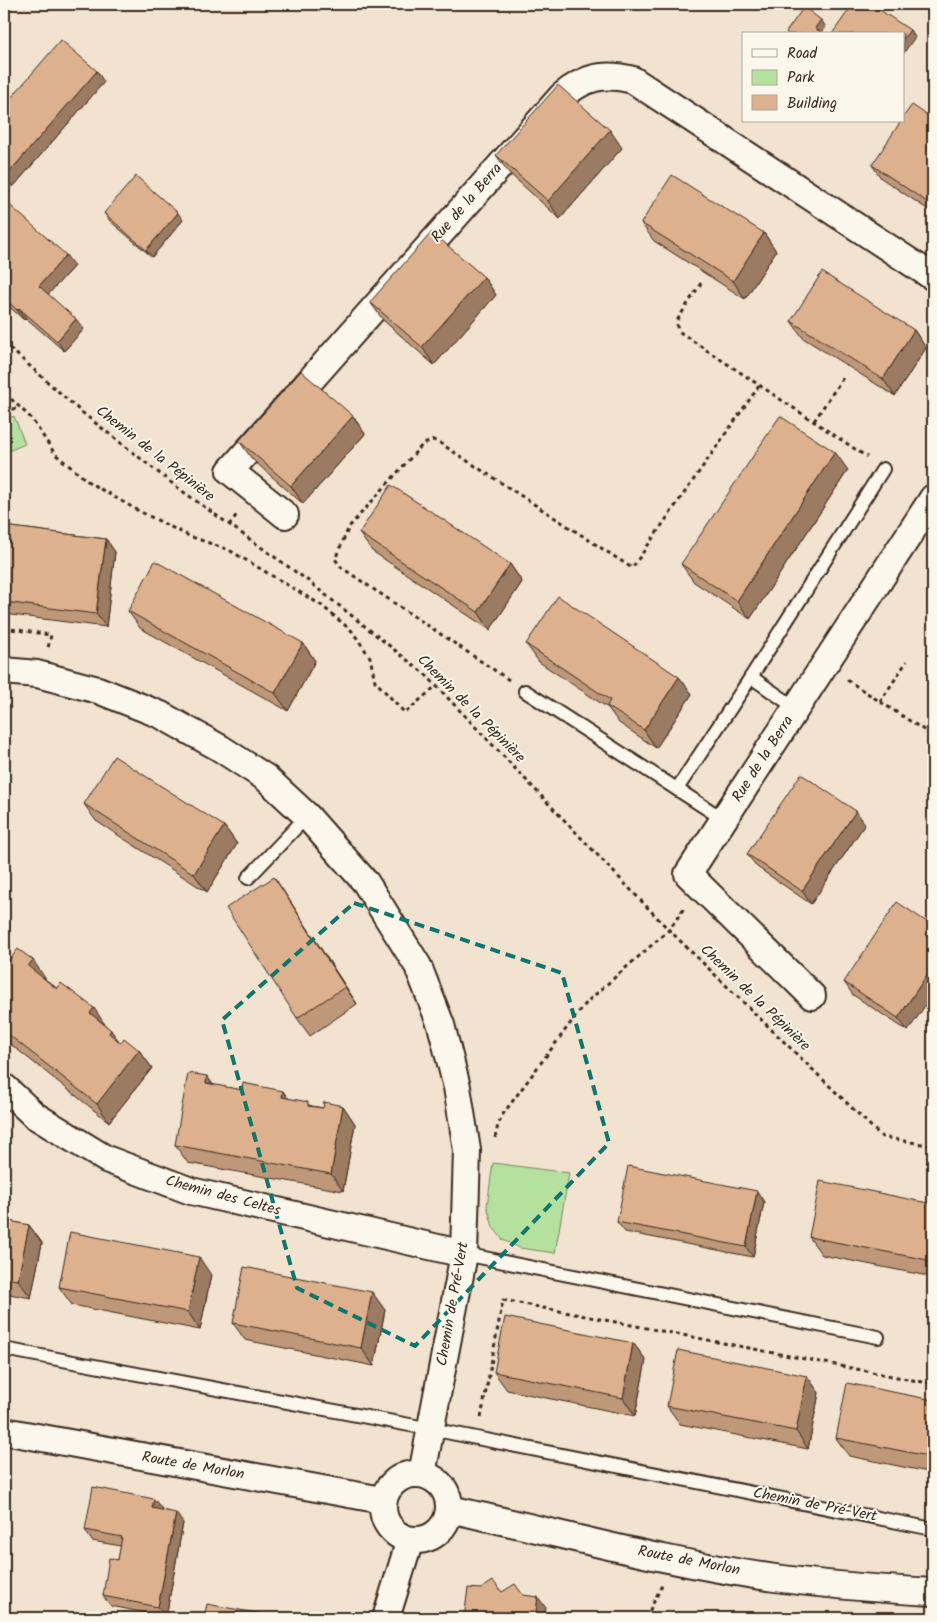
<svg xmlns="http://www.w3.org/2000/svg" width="937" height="1622" font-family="Kalam,sans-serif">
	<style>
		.green { fill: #b5e19f; stroke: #78865e }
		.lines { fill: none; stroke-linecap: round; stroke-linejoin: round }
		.service-casing { stroke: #3b2a1e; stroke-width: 16 }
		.minor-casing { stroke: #3b2a1e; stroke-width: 30 }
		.path { stroke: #3b2a1e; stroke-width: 3; stroke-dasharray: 4 4; stroke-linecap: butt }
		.service { stroke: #fbf7ec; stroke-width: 12 }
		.minor { stroke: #fbf7ec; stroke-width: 26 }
		.wall { fill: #be9879; stroke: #3b2a1e }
		.shaded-wall { fill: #9b7c63; stroke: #3b2a1e }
		.building { fill: #ddb18d; stroke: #3b2a1e }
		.marked { fill: none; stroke: #0f766e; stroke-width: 4; stroke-dasharray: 10 6; stroke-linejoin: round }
		.labels { text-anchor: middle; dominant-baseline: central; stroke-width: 4; stroke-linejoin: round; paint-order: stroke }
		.street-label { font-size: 15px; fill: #3b2a1e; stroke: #fbf7ec }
	</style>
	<rect width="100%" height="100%" fill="#f2e2d0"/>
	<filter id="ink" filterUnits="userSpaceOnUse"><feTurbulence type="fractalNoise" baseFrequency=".02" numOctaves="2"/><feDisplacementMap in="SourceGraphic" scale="10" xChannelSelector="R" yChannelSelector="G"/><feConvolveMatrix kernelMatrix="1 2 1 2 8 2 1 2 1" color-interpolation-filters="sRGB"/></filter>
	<g filter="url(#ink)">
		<g class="green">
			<polygon points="14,416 25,444 4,453 4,433 6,432 4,420"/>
			<polygon points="493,1163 569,1173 555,1253 520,1248 503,1240 493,1227 487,1206"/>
		</g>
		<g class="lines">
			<g class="service-casing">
				<g id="service">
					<polyline points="751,677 796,708"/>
					<polyline points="525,691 723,819"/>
					<polyline points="677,789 751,677 883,469"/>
					<polyline points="248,878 307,816"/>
					<polyline points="464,1254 878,1337"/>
					<polyline points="4,1349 431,1429 933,1529"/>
				</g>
			</g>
			<g class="minor-casing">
				<g id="minor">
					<path d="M 285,515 L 230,471 L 562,96 C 585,77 604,72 633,80 L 933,277"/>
					<polyline points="4,671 37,674 98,690 161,715 220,748 266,778 307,816 366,883 418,966 441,1025 457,1087 467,1150 464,1254 422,1474"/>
					<polyline points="812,996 688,874 933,498"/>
					<polyline points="4,1087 34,1115 106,1159 191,1191 464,1254"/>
					<polyline points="4,1431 382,1500"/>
					<circle cx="416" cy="1507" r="33"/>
					<path d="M 449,1509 C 557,1532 665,1563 775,1578 C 827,1585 880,1589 933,1592"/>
					<polyline points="386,1618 410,1540"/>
				</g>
			</g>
			<g class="path">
				<polyline points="701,283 678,319 677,327 681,333 867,457"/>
				<polyline points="4,343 79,410 178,488 307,580 426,675 669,930 882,1137 933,1146"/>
				<polyline points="4,396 9,397 31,418 55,454 90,483 137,510 189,536 229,550 321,605 352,631 370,657 375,681 405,713 436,686"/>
				<polyline points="4,410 20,408"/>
				<polyline points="814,421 844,376"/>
				<polyline points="229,525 238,513"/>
				<polyline points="4,628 51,635 48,648"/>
				<polyline points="509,680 342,568 335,559 349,527 422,445 433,440 440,443 632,568 759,386"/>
				<polyline points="847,680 933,736"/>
				<polyline points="880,702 907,661"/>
				<polyline points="495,1138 498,1125 503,1114 578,1013 589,1000 669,930 684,908"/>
				<polyline points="481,1418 503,1300 933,1384"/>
				<polyline points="646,1618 662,1585"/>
			</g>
			<use href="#service" class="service"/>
			<use href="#minor" class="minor"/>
		</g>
		<g class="wall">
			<polygon points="104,82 13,187 4,179 4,106"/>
			<polygon points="933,119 933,213 881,178 872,165"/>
			<polygon points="622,148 560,219 509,173 496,155"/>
			<polygon points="4,200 74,266 48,294 84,329 64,351 26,318 24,320 4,302"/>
			<polygon points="104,213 183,220 152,257 109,220"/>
			<polygon points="641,223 764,233 776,251 745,299 654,241"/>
			<polygon points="484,277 496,295 434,365 383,320 370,302"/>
			<polygon points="791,321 914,330 926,348 895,396 803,338"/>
			<polygon points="353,416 365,434 303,504 252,459 239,441"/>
			<polygon points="848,470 750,619 694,582 681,564"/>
			<polygon points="4,526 106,539 115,552 106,627 4,614"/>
			<polygon points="359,533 510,564 522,582 490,630 372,551"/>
			<polygon points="128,611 303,643 315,661 288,711 140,628"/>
			<polygon points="526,644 679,677 692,694 656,748 619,723 608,708 539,662"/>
			<polygon points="84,804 224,826 237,844 207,892 96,821"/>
			<polygon points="856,811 865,824 811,904 757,867 747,854"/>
			<polygon points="274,877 286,895 357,1004 310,1036 297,1018"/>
			<polygon points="933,926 908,1031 853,995 844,982"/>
			<polygon points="4,967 45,978 45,979 106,1026 121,1043 139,1050 152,1068 109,1122 4,1039"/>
			<polygon points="207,1076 213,1085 288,1098 312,1106 323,1108 343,1106 355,1124 343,1191 188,1163 175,1145"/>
			<polygon points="764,1202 753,1257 625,1232 617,1222"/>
			<polygon points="933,1204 933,1277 822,1255 809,1237"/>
			<polygon points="4,1220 29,1225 42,1243 31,1298 4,1293"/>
			<polygon points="211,1275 200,1330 72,1305 59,1287"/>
			<polygon points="385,1310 374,1366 245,1340 233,1323"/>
			<polygon points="633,1343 646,1360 635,1416 507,1390 494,1372"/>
			<polygon points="807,1376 819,1393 808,1449 680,1424 667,1406"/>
			<polygon points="933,1400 933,1473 849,1456 836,1438"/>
			<polygon points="162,1509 161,1510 183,1523 166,1617 111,1606 103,1596 118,1560 121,1546 92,1541 85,1530"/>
		</g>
		<g class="shaded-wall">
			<polygon points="821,20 826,27 821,34 815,28"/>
			<polygon points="910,30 915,37 903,54 903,39"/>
			<polygon points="97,71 104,82 13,187 6,176"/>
			<polygon points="610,130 622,148 560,219 548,201"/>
			<polygon points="178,213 183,220 152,257 146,250"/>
			<polygon points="764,233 776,251 745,299 733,281"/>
			<polygon points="66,255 74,266 46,297 39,286"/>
			<polygon points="484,277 496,295 434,365 422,347"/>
			<polygon points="19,308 26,318 24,320 17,310"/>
			<polygon points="76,319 84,329 64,351 57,341"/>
			<polygon points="914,330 926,348 895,396 883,379"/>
			<polygon points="353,416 365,434 303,504 291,486"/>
			<polygon points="835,452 848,470 750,619 737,601"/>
			<polygon points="106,539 115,552 106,627 96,614"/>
			<polygon points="510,564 522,582 490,630 478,612"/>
			<polygon points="303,643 315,661 288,711 275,693"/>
			<polygon points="679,677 692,694 656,748 644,730"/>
			<polygon points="856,811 865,824 811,904 802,891"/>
			<polygon points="224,826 237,844 207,892 194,874"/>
			<polygon points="274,877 286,895 357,1004 345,987"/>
			<polygon points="33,960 45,978 41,984 28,966"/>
			<polygon points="933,966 933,994 908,1031 898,1018"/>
			<polygon points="94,1008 106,1026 90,1013"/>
			<polygon points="111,1030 123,1048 109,1033"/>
			<polygon points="139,1050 152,1068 109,1122 97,1104"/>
			<polygon points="207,1076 219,1094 206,1083"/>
			<polygon points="283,1091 295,1108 282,1097"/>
			<polygon points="343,1106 355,1124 343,1191 331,1174"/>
			<polygon points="757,1191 764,1202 753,1257 746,1247"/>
			<polygon points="29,1225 42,1243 31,1298 18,1280"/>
			<polygon points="199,1257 211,1275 200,1330 188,1312"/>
			<polygon points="372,1292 385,1310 374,1366 361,1348"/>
			<polygon points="633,1343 646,1360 635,1416 623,1398"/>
			<polygon points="807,1376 819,1393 808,1449 796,1431"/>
			<polygon points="154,1499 162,1509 160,1519 152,1508"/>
			<polygon points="176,1513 183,1523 166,1617 158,1607"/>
			<polygon points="538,1597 546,1608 544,1618 535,1618"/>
		</g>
		<g class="building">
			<polygon points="853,4 871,4 910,30 903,39 903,34 832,34"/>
			<polygon points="804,7 821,20 815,28 823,34 788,34 786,32"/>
			<polygon points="61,40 97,71 6,176 4,175 4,106"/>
			<polygon points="558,85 610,130 548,201 496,155"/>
			<polygon points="912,105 933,119 933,206 872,165 901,121 903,121 903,117"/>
			<polygon points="672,175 764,233 733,281 641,223"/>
			<polygon points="136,176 178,213 146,250 104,213"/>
			<polygon points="4,200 66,255 39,286 76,319 57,341 19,308 17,310 4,298"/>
			<polygon points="432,232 484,277 422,347 370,302"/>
			<polygon points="822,272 914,330 883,379 791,321"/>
			<polygon points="301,371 353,416 291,486 239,441"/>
			<polygon points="780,416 835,452 737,601 681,564"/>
			<polygon points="391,485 510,564 478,612 359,533"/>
			<polygon points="4,526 106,539 96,614 4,602"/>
			<polygon points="155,561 303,643 275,693 128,611"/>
			<polygon points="558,596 679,677 644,730 607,706 610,700 526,644"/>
			<polygon points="114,756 224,826 194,874 84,804"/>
			<polygon points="801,774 856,811 802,891 747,854"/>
			<polygon points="274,877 345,987 297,1018 226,908"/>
			<polygon points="897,902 933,926 933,966 898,1018 844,982"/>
			<polygon points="18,949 33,960 28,966 57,989 61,983 94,1008 90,1013 111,1030 109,1033 121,1043 124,1038 139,1050 97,1104 4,1031 4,967"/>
			<polygon points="188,1073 207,1076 206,1083 242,1090 243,1083 283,1091 282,1097 308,1102 308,1106 323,1108 324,1102 343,1106 331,1174 175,1145"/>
			<polygon points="628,1166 757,1191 746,1247 617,1222"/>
			<polygon points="820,1181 933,1204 933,1261 809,1237"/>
			<polygon points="4,1220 29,1225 18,1280 4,1278"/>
			<polygon points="70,1232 199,1257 188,1312 59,1287"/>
			<polygon points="244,1267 372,1292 361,1348 233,1323"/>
			<polygon points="505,1317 633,1343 623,1398 494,1372"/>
			<polygon points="678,1350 807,1376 796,1431 667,1406"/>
			<polygon points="847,1383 933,1400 933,1457 836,1438"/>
			<polygon points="93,1487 154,1499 152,1508 176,1513 158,1607 103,1596 109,1558 118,1560 122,1537 85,1530"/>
			<polygon points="493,1581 502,1592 515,1584 523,1595 538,1597 535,1618 464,1618 468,1588 481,1589"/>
			<polygon points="207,1604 267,1615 267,1618 204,1618"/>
			<polygon points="933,1614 933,1618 880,1618 880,1617"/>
			<polygon points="740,1616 752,1618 739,1618"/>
		</g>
	</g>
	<path class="marked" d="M 354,903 L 562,973 L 609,1143 L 415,1346 L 297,1288 L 222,1020 Z"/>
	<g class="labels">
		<g class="street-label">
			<text transform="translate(467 203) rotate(-49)">Rue de la Berra</text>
			<text transform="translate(155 454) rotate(38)">Chemin de la Pépinière</text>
			<text transform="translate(471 709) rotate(45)">Chemin de la Pépinière</text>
			<text transform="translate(763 759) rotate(-57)">Rue de la Berra</text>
			<text transform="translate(755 998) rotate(44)">Chemin de la Pépinière</text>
			<text transform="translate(223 1196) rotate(15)">Chemin des Celtes</text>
			<text transform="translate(453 1304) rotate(-80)">Chemin de Pré-Vert</text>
			<text transform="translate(193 1466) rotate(10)">Route de Morlon</text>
			<text transform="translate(815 1505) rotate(11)">Chemin de Pré-Vert</text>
			<text transform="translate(689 1561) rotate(11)">Route de Morlon</text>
		</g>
	</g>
	<rect width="937" height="1622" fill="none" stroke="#fbf7ec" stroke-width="20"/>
	<rect x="10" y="10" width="917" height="1602" fill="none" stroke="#3b2a1e" stroke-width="2" filter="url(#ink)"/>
	<rect x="742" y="32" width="162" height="90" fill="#fbf7ec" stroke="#aea59a"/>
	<rect x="752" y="49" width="25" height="8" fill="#fbf7ec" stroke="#aea59a"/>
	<text x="787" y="58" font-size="15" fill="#3b2a1e">Road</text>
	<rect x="752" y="70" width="25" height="15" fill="#b5e19f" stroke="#aea59a"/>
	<text x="787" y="82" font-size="15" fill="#3b2a1e">Park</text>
	<rect x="752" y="95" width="25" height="15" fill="#ddb18d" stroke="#aea59a"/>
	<text x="787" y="108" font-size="15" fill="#3b2a1e">Building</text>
</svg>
